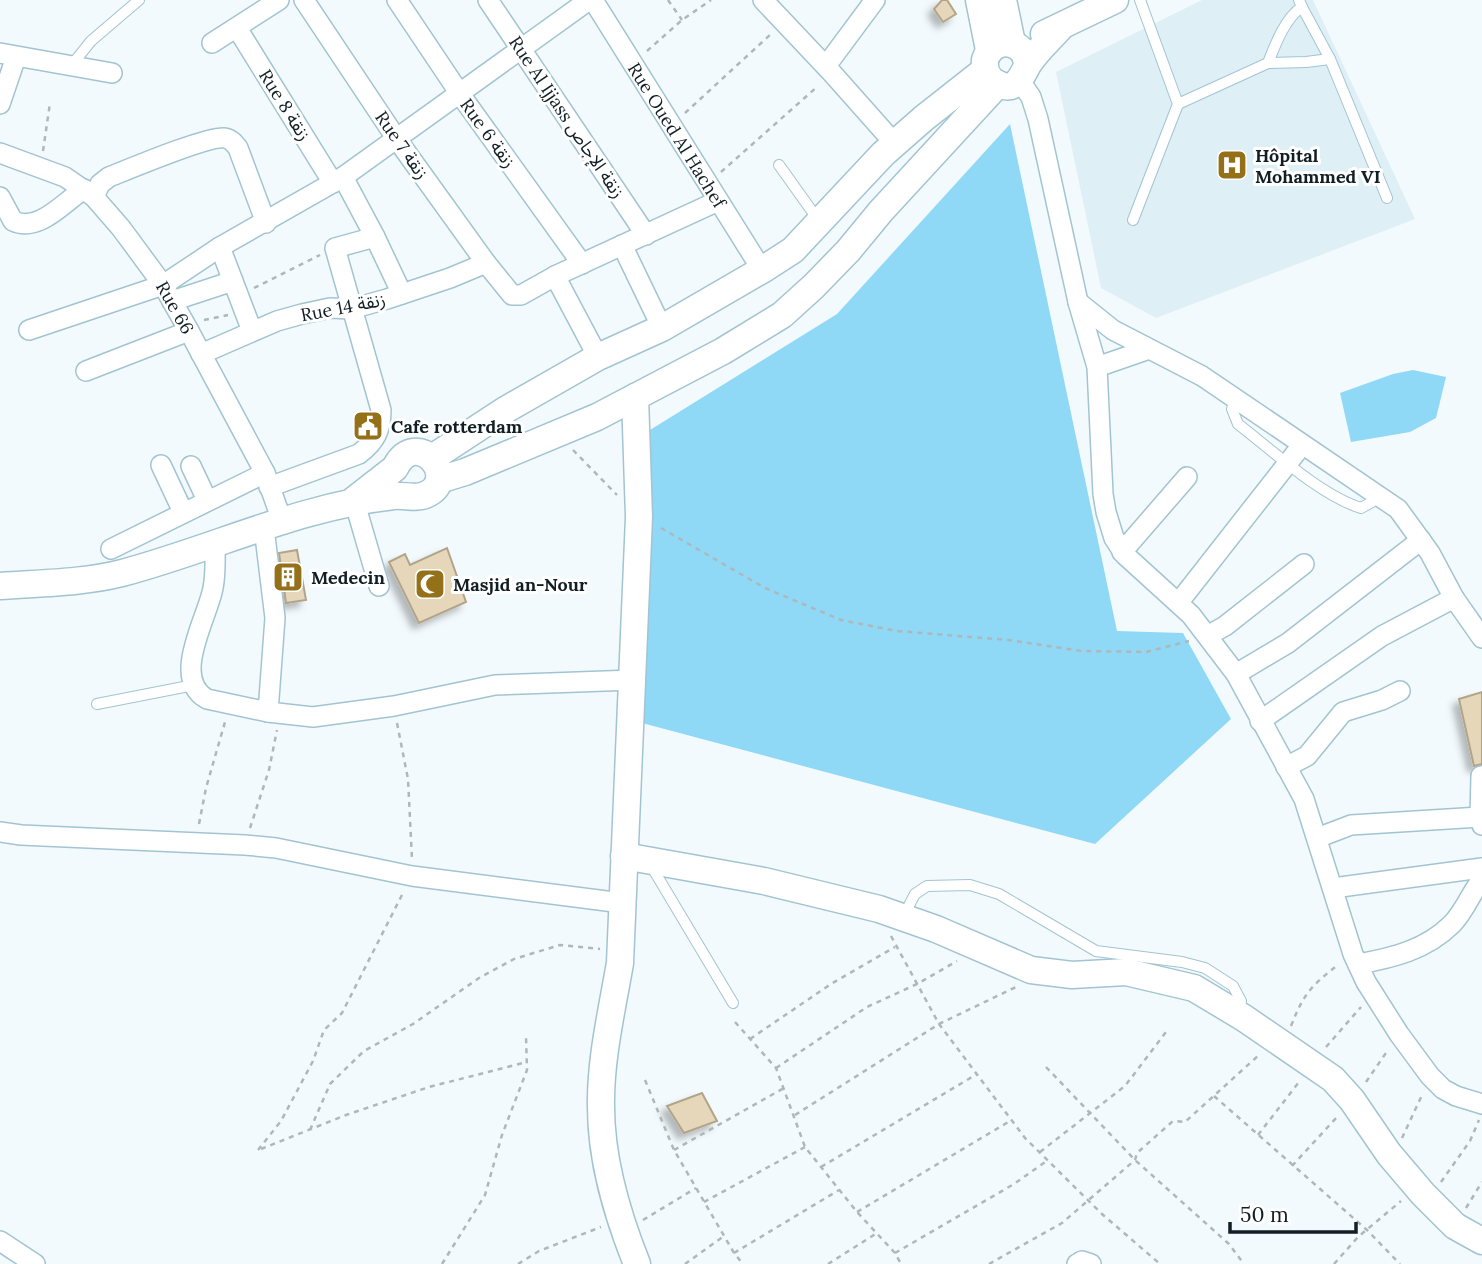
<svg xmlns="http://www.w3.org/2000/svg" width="1482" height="1264" font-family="Lora,'Noto Sans Arabic',serif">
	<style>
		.built { fill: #deeff6 }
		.green { fill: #8fd9f6 }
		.building { fill: #e6d7ba; stroke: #b2a489; stroke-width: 2; filter: url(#shadow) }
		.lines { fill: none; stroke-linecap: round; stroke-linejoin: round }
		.lane-casing { stroke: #a2c4d2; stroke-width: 12 }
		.street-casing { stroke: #a2c4d2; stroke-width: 22 }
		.secondary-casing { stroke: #a2c4d2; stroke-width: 29 }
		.path { stroke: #aeb7ba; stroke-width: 2.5; stroke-dasharray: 5 5; stroke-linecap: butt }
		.lane { stroke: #fff; stroke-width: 10 }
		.street { stroke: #fff; stroke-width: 19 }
		.secondary { stroke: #fff; stroke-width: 26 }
		.labels { text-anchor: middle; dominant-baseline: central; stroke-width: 6; stroke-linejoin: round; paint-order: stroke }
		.street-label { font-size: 18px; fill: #111e23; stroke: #fff }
		.poi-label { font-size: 18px; font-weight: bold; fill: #111e23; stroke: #fff; text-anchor: start }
	</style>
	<defs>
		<filter id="shadow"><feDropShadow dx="-6" dy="6" stdDeviation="3.5" flood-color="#0004"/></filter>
	</defs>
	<rect width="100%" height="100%" fill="#f3fafd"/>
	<polygon class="built" points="1202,0 1313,0 1415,219 1156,318 1101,288 1056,72"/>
	<g class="green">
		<polygon points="1010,124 1117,631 1183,633 1231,719 1095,844 642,723 650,430 837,314"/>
		<polygon points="1413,370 1446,377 1436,418 1410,432 1351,442 1340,393 1393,374"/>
	</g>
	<g class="building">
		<polygon points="942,0 947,0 956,14 943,22 934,9"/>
		<polygon points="447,548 466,602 419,623 389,562 405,554 410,565"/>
		<polygon points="297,550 306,600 286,603 279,553"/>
		<polygon points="1482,692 1482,764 1474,766 1459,699"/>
		<polygon points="702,1093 717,1121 684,1133 667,1106"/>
	</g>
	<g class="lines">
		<g class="lane-casing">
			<g id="lane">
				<polyline points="1302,7 1330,59"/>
				<path d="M 1268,63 C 1275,45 1285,18 1302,7 L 1299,0"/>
				<polyline points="71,66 91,41 139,0"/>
				<polyline points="1178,104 1268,63 1306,62 1330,59 1387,198"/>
				<polyline points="779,165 819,221"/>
				<polyline points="1133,220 1178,104 1140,0"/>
				<path d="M 1235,399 L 1232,409 L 1238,424 C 1273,451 1320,495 1361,508 L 1372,502 L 1376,495"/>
				<polyline points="97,704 194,685"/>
				<polyline points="650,864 733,1003"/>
				<polyline points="903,917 915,894 927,886 970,885 999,894 1096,951 1182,962 1205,968 1233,986 1241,1001 1238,1011"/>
			</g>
		</g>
		<g class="street-casing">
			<g id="street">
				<polyline points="304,0 396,138 486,263 512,295 521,295 555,276 718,201"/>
				<polyline points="397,0 460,94 582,264"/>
				<polyline points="488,0 646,235"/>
				<path id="s1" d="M 593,0 L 762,270"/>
				<polyline points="763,0 832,73 895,144"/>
				<polyline points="237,28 333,183"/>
				<polyline points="212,43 279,0"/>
				<polyline points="0,53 112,73"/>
				<polyline points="826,66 875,0"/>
				<polyline points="1020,81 1031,97 1038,119 1078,302 1097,367 1103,494 1106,512 1114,538 1125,555 1191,615 1236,674 1304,799 1353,954 1366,982 1399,1034 1430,1076 1443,1089 1456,1096 1482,1104"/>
				<polyline points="0,104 16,57"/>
				<path id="s2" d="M 0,153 L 65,177 L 94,197 L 121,228 L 163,285 L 189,331 L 265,473 L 282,521"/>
				<polyline points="343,177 375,237"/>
				<path d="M 0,197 L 13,221 C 39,233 64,202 84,189"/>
				<path d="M 94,197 L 100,184 L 109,177 C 129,169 210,135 225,138 C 231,139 234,143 238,148 L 266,223"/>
				<polyline points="622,245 662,328"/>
				<polyline points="220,247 252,331"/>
				<polyline points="555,276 598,357"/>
				<polyline points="172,301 233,281"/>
				<polyline points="1078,302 1113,330 1202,376 1398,509 1430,553 1454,598 1482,638"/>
				<polyline points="29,330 163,285 220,247 343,177 589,0"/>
				<polyline points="201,354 277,321 302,314 330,308 351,309 387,299 450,278 486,263"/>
				<polyline points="1097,367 1149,349"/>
				<polyline points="86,371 189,331"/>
				<polyline points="161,465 183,512"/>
				<polyline points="191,466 207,500"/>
				<path d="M 269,487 L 359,454 C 376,441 381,430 381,410 L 335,248 L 375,237 L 402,294"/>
				<polyline points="354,500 379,586"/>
				<polyline points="264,528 275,618 268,712"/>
				<path d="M 215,544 C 215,558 216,573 213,588 C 208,617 170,678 207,699 L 268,712 L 313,717 L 394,706 L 495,685 L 633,680"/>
				<polyline points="111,549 265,473"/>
				<polyline points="1122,552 1187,477"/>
				<polyline points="1179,602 1302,445"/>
				<polyline points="1209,635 1225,626 1304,564"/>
				<polyline points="1236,674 1288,643 1421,540"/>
				<polyline points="1260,721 1382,636 1454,598"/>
				<polyline points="1286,767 1307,756 1343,712 1382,700 1400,691"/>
				<polyline points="1481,776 1480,817 1482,825"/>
				<polyline points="0,832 21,835 245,845 276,848 412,876 622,903"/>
				<polyline points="1317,838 1351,825 1480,817"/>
				<polyline points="1333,888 1482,868"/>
				<path d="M 1358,964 C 1392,958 1426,950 1452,924 C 1464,912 1471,893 1482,879"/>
				<polyline points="0,1241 35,1264"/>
				<polyline points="1077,1264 1082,1261 1091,1264"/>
			</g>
		</g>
		<g class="secondary-casing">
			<g id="secondary">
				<polyline points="979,0 989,50"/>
				<polyline points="1003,0 1012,43"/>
				<polyline points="1044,34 1115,0"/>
				<path d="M 1027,66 C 1027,39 993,35 985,60 C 984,70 987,78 996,83 C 1017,94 1021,76 1029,63 C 1037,51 1049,40 1059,29"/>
				<path d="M 635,397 L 639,517 L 620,963 C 612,1010 600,1060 601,1107 C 601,1161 617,1214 637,1264"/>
				<polyline points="432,458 507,409 598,357 662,328 762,270 793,250 883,154 924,118 985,70"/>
				<polyline points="439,480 465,472 597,417 723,351 782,315 814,286 848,251 881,211 998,84"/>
				<path d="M 0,586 C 40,583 83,583 122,573 C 213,549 300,506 394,496 C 404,495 416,499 425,495 C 463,479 416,425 395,468 L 354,500"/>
				<polyline points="624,856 764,881 879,909 936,929 1031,970 1072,975 1126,972 1194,988 1244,1018 1333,1079 1352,1100 1389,1154 1423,1194 1455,1226 1482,1241"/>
			</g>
		</g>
		<g class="path">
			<polyline points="668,0 682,20"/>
			<polyline points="647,51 682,20 711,0"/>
			<polyline points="685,113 771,34"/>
			<polyline points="43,151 50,103"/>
			<polyline points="721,172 818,86"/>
			<polyline points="254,288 320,255"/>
			<polyline points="204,320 228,315"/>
			<polyline points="573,450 617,495"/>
			<polyline points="661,528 765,588 841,620 897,631 1008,640 1082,651 1146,652 1189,641"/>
			<polyline points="397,723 408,779 412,859"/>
			<polyline points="199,824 206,788 225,722"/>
			<polyline points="250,828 269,770 277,730"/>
			<polyline points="891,936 939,1024 1025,1138 1102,1214 1160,1264"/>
			<polyline points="735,1022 776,1068 805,1147 857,1212 895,1253 901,1264"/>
			<path d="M 1291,1026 C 1304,993 1311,986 1339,964"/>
			<polyline points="750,1039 831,984 895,947"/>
			<polyline points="1326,1047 1361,1007"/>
			<polyline points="1046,1067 1135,1160 1229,1244 1244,1264"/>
			<polyline points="776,1068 867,1007 917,984 957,961"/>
			<polyline points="645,1080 674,1150 734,1253 743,1264"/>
			<polyline points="1366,1082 1388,1050"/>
			<polyline points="1214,1096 1367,1230 1400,1264"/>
			<polyline points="795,1115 939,1024 1016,987"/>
			<polyline points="310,1130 330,1084 364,1051 413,1024 479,978 514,959 560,945 600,949"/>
			<polyline points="1258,1135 1299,1082"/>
			<polyline points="1402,1138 1423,1093"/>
			<polyline points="261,1149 346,1115 429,1087 527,1062"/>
			<polyline points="258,1150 281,1121 313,1061 324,1030 342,1013 404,891"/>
			<polyline points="674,1150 784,1088"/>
			<polyline points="1040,1152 1125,1086 1166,1032"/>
			<polyline points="1292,1166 1337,1117"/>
			<polyline points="821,1167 977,1074"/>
			<polyline points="1441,1182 1470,1141 1479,1120"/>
			<polyline points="704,1202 805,1147"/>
			<polyline points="1466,1208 1482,1182"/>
			<polyline points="857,1212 1010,1121"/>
			<polyline points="643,1220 696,1188"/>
			<polyline points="734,1253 839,1190"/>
			<polyline points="895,1253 1014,1184 1048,1160"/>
			<polyline points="442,1264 485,1195 502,1135 527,1070 526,1036"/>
			<polyline points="518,1264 539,1251 601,1227"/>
			<polyline points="685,1264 724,1236"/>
			<polyline points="828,1264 877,1233"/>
			<polyline points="989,1264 1062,1223 1135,1160 1137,1153 1173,1121 1185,1122 1260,1054"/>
			<polyline points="1334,1264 1358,1237 1401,1201"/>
		</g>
		<use href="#lane" class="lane"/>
		<use href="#street" class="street"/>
		<use href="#secondary" class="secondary"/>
	</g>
	<defs>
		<g id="hospital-square" transform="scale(1.575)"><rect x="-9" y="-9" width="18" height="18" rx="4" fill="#947018" stroke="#fff"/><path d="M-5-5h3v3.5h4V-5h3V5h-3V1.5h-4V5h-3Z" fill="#fff"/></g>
		<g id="civic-square" transform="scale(1.575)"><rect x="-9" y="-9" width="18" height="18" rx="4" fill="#947018" stroke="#fff"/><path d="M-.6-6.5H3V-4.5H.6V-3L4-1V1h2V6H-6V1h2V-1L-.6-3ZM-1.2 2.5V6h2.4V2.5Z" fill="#fff"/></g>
		<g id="building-square" transform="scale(1.575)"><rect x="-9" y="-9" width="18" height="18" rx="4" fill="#947018" stroke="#fff"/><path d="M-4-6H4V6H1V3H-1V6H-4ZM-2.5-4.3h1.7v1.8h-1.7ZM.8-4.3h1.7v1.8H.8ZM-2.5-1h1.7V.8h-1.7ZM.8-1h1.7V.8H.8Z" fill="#fff"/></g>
		<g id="mosque-square" transform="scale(1.575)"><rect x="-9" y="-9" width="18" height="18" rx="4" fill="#947018" stroke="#fff"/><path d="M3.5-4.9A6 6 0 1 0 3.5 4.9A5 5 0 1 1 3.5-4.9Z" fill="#fff"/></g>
	</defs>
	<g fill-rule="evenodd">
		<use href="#hospital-square" x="1232" y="165"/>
		<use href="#civic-square" x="368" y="426"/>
		<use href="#building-square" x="288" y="577"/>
		<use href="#mosque-square" x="430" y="584"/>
	</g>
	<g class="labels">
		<g class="street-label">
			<text transform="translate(285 105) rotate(58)">Rue 8 زنقة</text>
			<text transform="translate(567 117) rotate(56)">Rue Al Ijjass زنقة الإجاص</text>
			<text transform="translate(488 133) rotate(54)">Rue 6 زنقة</text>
			<text stroke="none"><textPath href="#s1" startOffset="159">Rue Oued Al Hachef</textPath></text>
			<text transform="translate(402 145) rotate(55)">Rue 7 زنقة</text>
			<text stroke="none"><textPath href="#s2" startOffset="242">Rue 66</textPath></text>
			<text transform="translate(343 307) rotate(-11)">Rue 14 زنقة</text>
		</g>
		<g class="poi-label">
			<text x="1255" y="155">Hôpital<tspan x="1255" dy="21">Mohammed VI</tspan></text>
			<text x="391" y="426">Cafe rotterdam</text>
			<text x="311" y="577">Medecin</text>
			<text x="453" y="584">Masjid an-Nour</text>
		</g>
	</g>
	<path d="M1230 1222v10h126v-10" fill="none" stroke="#111e23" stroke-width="3.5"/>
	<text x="1240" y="1222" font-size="21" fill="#111e23" stroke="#ffffff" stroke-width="5" paint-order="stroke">50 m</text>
</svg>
